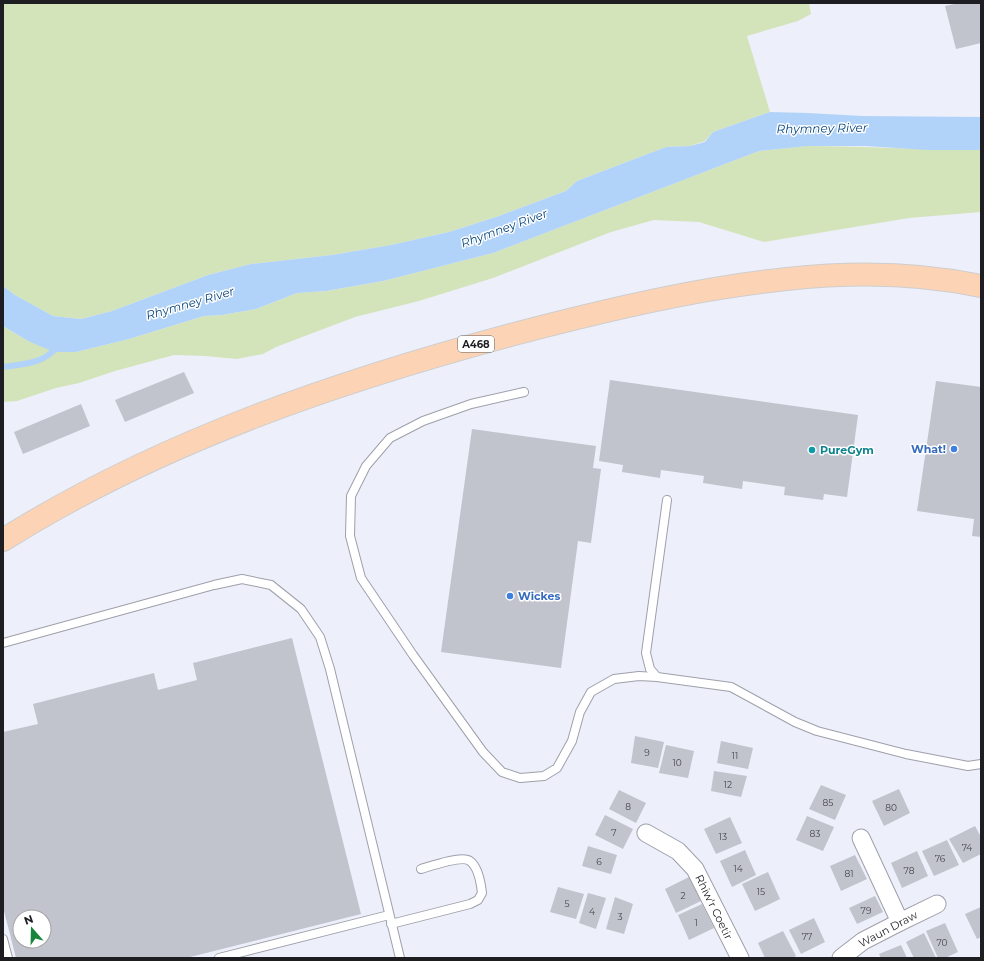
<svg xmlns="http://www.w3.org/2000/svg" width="984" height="961" font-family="Montserrat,sans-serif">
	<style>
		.green { fill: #d4e4ba }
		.water { fill: #b2d3f9 }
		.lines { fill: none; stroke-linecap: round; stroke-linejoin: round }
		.stream { stroke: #b2d3f9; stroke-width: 6 }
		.building { fill: #c1c3cd; fill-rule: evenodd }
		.lane-casing { stroke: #9ea0aa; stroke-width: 10 }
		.street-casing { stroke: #9ea0aa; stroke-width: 19 }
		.primary-casing { stroke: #cecece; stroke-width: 24 }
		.lane { stroke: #fff; stroke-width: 8 }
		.street { stroke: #fff; stroke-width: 17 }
		.primary { stroke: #fcd4b5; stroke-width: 22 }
		.shop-dot { fill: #3f7fe0; stroke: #fff; stroke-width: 1.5 }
		.culture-dot { fill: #0f9aa8; stroke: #fff; stroke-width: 1.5 }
		.labels { text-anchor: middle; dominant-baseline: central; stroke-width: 3; stroke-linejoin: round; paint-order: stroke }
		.number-label { font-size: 9px; fill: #47474d }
		.shield { fill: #fff; stroke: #626264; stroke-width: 1 }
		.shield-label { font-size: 10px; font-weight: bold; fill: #1e1e22 }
		.shop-label { font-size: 11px; font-weight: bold; fill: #366cbe; stroke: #fff; text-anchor: end }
		.culture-label { font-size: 11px; font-weight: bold; fill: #0d838f; stroke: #fff; text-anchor: start }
		.street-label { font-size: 11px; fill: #1e1e22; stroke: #fff }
		.water-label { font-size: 12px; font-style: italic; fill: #07457d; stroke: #fff }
	</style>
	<rect width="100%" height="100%" fill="#edeffa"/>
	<g class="green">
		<polygon points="3,3 809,3 811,14 798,21 747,36 770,112 713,132 705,141 690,146 666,147 577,181 566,191 496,217 449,232 391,245 332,255 251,264 208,275 112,311 81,319 53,316 15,295 3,286"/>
		<path d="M 806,146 C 865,146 923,150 981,150 L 981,212 L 909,218 L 764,242 L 699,222 L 654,220 L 611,232 L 493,278 L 419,301 L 355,317 L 276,347 L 263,354 L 237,359 L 205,356 L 174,355 L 115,371 L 79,383 L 56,388 L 17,401 L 3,402 L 3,326 L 28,341 L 76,352 L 129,339 L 204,316 L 222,315 L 256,309 L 297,293 L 326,291 L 383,281 L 493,253 L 759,151 Z"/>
	</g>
	<polygon class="water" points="770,112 808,113 862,116 981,117 981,150 927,150 866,146 807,146 759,151 493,253 383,281 326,291 297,293 256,309 222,315 204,316 129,339 76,352 54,352 28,341 3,326 3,286 15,295 53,316 81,319 112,311 208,275 251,264 332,255 391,245 449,232 496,217 566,191 577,181 666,147 690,146 705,142 713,132"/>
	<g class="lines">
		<path class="stream" d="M 3,367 C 25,364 44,364 59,345"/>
	</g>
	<g class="building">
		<polygon points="959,3 981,3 981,43 956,49 945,6"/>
		<polygon points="184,372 194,393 125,422 115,400"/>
		<polygon points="610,380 858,415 847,497 824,494 823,500 784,495 785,487 743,481 742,489 703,483 704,476 661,470 660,478 622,472 623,465 599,461"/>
		<polygon points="936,381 981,387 981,537 972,536 974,519 917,511"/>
		<polygon points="81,404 90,426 23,454 14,432"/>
		<polygon points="472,429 596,446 593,468 601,469 591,543 578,541 561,668 441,652"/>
		<path d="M 292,638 L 361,914 L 186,958 L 16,958 L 3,907 L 3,732 L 38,724 L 33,704 L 154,673 L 158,690 L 197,680 L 193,663 ZM 20,917 L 44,917 L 44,941 L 20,941 Z"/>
		<polygon points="635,736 664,742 658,768 631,763"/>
		<polygon points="721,741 753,748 748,769 717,763"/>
		<polygon points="666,745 694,751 688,778 659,773"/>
		<polygon points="714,771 747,776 741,797 711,791"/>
		<polygon points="821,785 846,795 835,820 809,809"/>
		<polygon points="899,789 910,813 884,826 872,801"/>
		<polygon points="619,790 646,803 636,823 609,809"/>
		<polygon points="605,815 633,829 623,849 595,835"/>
		<polygon points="807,816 834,827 823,851 796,840"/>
		<polygon points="730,817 742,843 716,854 704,829"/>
		<polygon points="975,826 981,837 981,854 963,863 949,839"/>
		<polygon points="947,840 959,865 934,876 922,851"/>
		<polygon points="588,846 617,855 611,874 582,866"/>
		<polygon points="745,850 756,875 732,887 720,861"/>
		<polygon points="917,851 928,876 902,888 891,863"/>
		<polygon points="855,855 867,879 841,891 830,866"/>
		<polygon points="768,872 780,899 755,911 742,884"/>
		<polygon points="689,877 701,901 676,913 665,889"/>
		<polygon points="558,887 584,894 576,919 550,912"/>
		<polygon points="588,893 606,898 596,929 579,923"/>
		<polygon points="875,896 883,912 857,924 849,908"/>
		<polygon points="615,897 633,904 624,934 606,929"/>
		<polygon points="702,904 714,928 689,940 678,915"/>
		<polygon points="981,907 981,937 977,939 965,914"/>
		<polygon points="814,918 825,942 801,954 789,930"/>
		<polygon points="945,923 958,952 945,958 938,958 926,931"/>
		<polygon points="783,931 796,956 792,958 765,958 758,943"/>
		<polygon points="924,933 936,958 914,958 906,942"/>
		<polygon points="901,945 907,958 881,958 879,954"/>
	</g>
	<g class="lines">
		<g class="lane-casing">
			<g id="lane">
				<polyline points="524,392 471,404 423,421 390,438 366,466 351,496 350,536 361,578 413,655 483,752 502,772 520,778 544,776 557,768 572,741 580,712 591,692 614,679 639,676 657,677"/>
				<polyline points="667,500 646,653 650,669 657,677 731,687 795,722 817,731 906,754 968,766 981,764"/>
				<polyline points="3,643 214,585 242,579 271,585 301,609 320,637 330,669 400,958"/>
				<path d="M 391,924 L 470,904 L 478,900 L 482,893 C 481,884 478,867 470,861 C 462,855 431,866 421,869"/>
				<polyline points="3,939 8,958"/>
				<polyline points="219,958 389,915"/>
			</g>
		</g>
		<g class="street-casing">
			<g id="street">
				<polyline points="646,833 678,851 695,869 740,958"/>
				<polyline points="861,838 900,922"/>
				<polyline points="841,958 863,941 900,922 937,904"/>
			</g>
		</g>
		<g class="primary-casing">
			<path id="primary" d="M 3,540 C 161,441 339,381 518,333 C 583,316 648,300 714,289 C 805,274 890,267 981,286"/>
		</g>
		<use href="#lane" class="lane"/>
		<use href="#street" class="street"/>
		<use href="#primary" class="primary"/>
	</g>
	<g class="shop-dot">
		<circle cx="954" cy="449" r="4"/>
		<circle cx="510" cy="596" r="4"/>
	</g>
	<circle class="culture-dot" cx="812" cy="450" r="4"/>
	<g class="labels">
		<g class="number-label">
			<text x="647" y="752">9</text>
			<text x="735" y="755">11</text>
			<text x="677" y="762">10</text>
			<text x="728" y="784">12</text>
			<text x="828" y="802">85</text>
			<text x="628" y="806">8</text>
			<text x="891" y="807">80</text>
			<text x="614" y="832">7</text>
			<text x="815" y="833">83</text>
			<text x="723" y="836">13</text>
			<text x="967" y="847">74</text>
			<text x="940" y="858">76</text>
			<text x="599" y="861">6</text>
			<text x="738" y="868">14</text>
			<text x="909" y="870">78</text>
			<text x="849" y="873">81</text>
			<text x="761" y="891">15</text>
			<text x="683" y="895">2</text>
			<text x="567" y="903">5</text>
			<text x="866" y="910">79</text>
			<text x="592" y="911">4</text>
			<text x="620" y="916">3</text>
			<text x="696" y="922">1</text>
			<text x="807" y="936">77</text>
			<text x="942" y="942">70</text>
		</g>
		<rect class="shield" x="458" y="336" width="36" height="16" rx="3"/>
		<g class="shield-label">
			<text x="476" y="344">A468</text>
		</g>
		<g class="shop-label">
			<text x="946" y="449">What!</text>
			<text x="518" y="596" text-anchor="start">Wickes</text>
		</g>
		<g class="culture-label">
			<text x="820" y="450">PureGym</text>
		</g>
		<g class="street-label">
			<text transform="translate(714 907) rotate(64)">Rhiw'r Coetir</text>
			<text transform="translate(888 929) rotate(-28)">Waun Draw</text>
		</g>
		<g class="water-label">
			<text transform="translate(822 128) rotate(-1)">Rhymney River</text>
			<text transform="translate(504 228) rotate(-20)">Rhymney River</text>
			<text transform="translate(190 303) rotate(-16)">Rhymney River</text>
		</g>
	</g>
	<rect width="984" height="961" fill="none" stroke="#1e1e22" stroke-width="8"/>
	<g transform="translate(32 929) rotate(340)"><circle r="19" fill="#ffffff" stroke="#a5a5a7"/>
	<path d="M0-3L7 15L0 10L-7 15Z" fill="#17853c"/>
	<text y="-6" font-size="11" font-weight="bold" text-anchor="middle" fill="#1e1e22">N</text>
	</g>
</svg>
